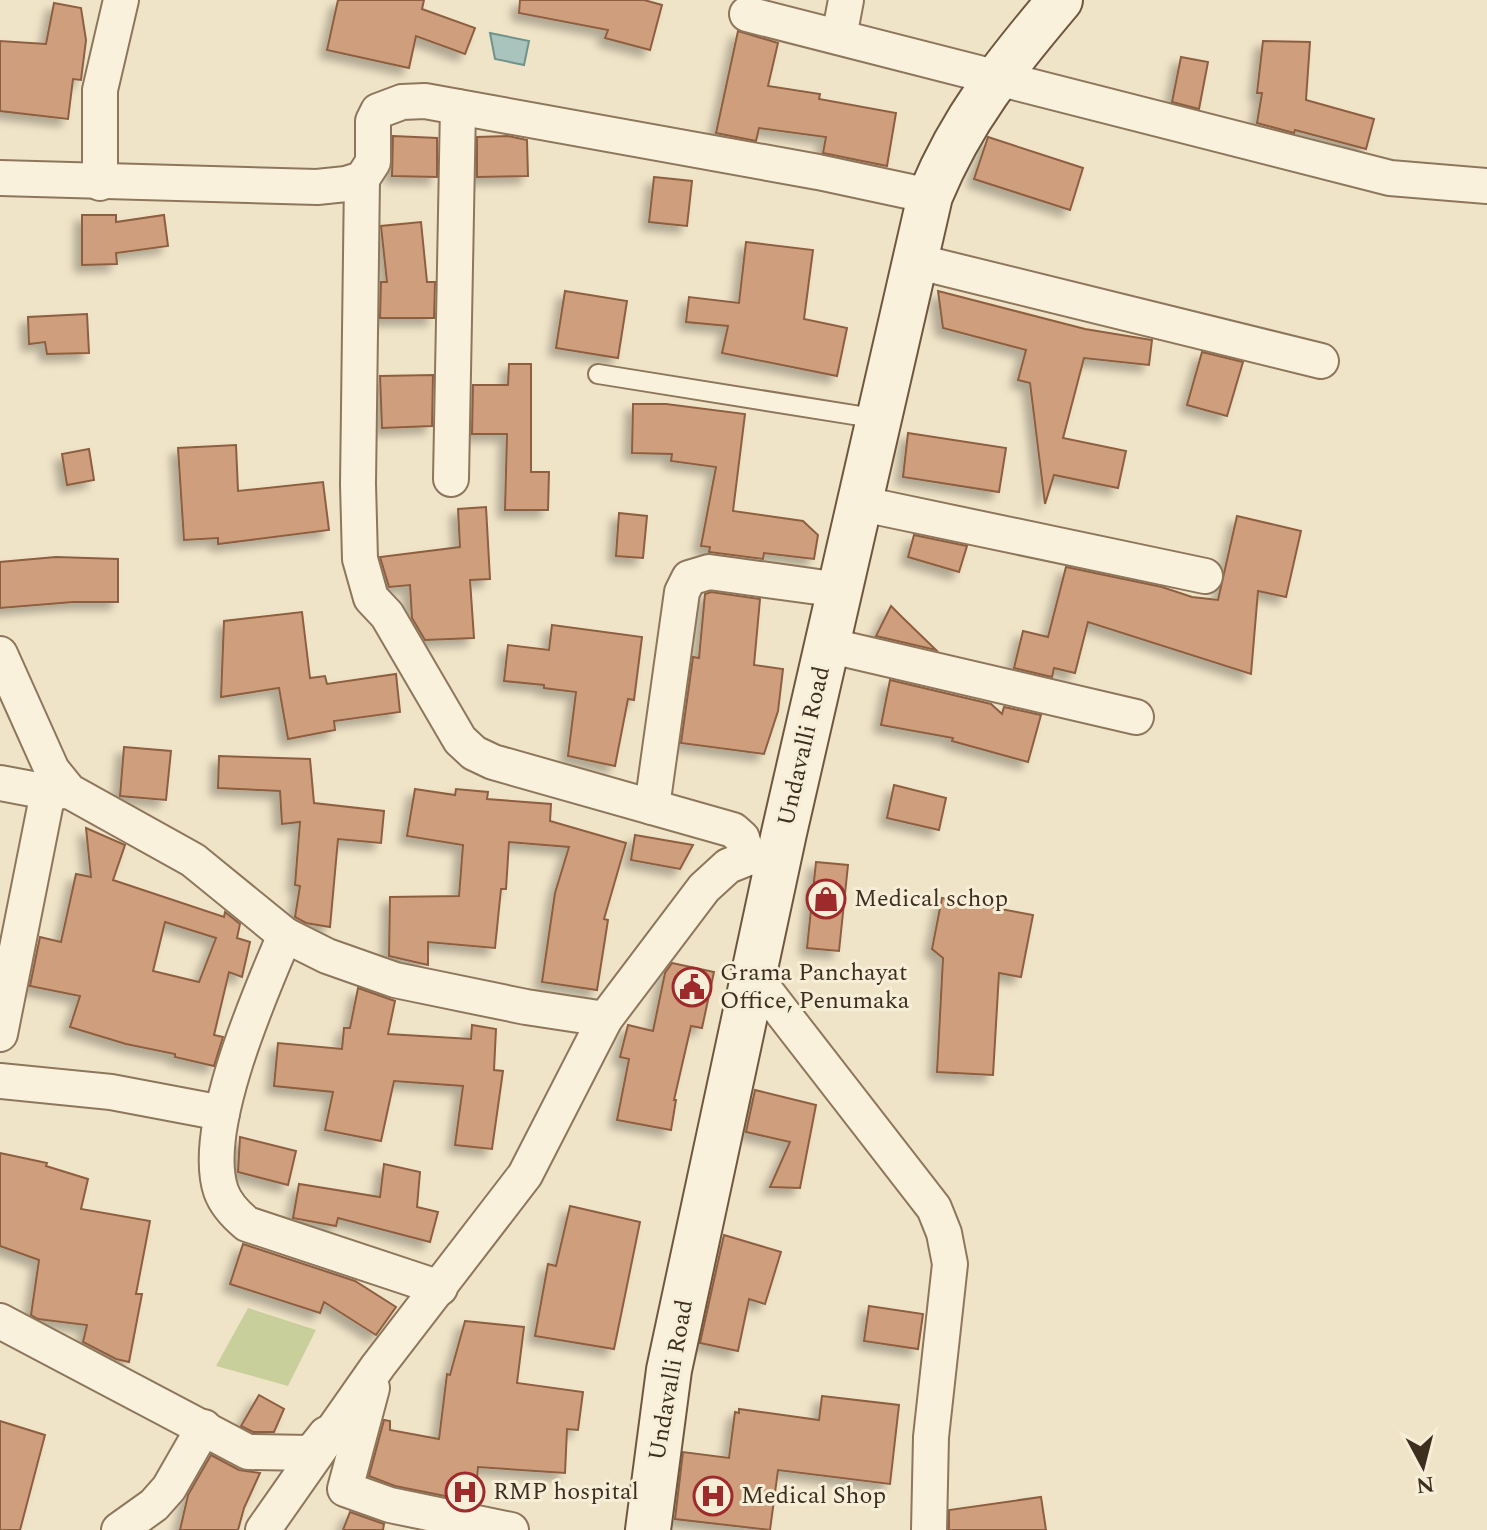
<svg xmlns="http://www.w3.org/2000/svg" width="1487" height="1530" font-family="Spectral,serif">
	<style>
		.green { fill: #c9cf9b }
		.water { fill: #a9c4bc; stroke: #6f938a; stroke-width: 2 }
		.building { fill: #cf9f7d; stroke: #8d5f41; stroke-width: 2; fill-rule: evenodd; filter: url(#shadow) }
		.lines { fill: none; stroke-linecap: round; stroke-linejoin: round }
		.lane-casing { stroke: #8d765c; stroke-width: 22 }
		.street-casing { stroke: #8d765c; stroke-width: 38 }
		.secondary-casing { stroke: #6f573f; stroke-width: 48 }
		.lane { stroke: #faf1dc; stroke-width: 18 }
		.street { stroke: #faf1dc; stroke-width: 34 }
		.secondary { stroke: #faf1dc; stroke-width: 44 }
		.labels { text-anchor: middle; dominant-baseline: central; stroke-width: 6; stroke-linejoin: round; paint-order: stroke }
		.street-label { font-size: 24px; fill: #3d2e20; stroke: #f7eed8 }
		.poi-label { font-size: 24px; fill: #3d2e20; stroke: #f7eed8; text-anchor: start }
	</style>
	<defs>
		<filter id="shadow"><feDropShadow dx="-7" dy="7" stdDeviation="4" flood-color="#0004"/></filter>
	</defs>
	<rect width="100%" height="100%" fill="#f0e4c8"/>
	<polygon class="green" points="248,1308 316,1330 288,1386 216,1366"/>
	<polygon class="water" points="490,33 529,41 524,65 495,59"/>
	<g class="building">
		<polygon points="338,0 424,0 422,9 475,28 465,54 416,36 409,68 327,50"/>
		<polygon points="520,0 644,0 662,5 650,50 605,38 608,30 519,13"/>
		<polygon points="54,3 81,8 86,40 81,80 73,79 68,119 0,111 0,41 46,44"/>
		<polygon points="738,31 778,43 768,86 820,94 819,99 896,113 887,166 823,153 826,137 759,128 756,141 716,133"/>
		<polygon points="1263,41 1310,42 1306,100 1374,119 1366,149 1295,130 1294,133 1257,123 1262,93 1257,93"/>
		<polygon points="1181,57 1208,62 1199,109 1172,102"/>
		<polygon points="393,136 437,138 437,177 392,176"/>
		<polygon points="508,136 527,140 528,176 477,177 477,137"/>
		<polygon points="988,137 1083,168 1070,210 974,179"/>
		<polygon points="654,177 692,181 687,226 649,222"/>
		<polygon points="82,215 116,215 116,222 164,215 168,246 116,253 117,264 82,265"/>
		<polygon points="421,222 427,282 435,282 434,318 380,318 381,282 387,282 381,226"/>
		<polygon points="746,242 813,250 804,319 847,328 837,376 722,353 728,326 686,322 689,297 739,303"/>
		<polygon points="565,291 627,301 618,358 556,348"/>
		<polygon points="938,291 1085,329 1152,340 1149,365 1084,358 1063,438 1126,451 1118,488 1054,475 1045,504 1030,383 1018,380 1026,350 943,328"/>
		<polygon points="87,314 89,353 47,354 45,342 29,344 28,317"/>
		<polygon points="1202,352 1243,362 1227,416 1187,405"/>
		<polygon points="509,364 531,364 531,472 549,472 548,510 505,510 507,434 472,434 473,385 508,385"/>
		<polygon points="433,375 432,426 382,428 380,376"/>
		<polygon points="633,404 666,404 745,414 733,511 803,521 818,535 814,559 764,553 763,559 709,552 710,547 701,546 716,467 671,461 672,454 632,453"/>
		<polygon points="908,433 1006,448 999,492 903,477"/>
		<polygon points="236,445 238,491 323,482 329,530 218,544 218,538 184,540 178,448"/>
		<polygon points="89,449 94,480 67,485 62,454"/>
		<polygon points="486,507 490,579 470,580 474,638 425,640 412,618 410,585 389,587 380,557 460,547 458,509"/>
		<polygon points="619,513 647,516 643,558 616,556"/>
		<polygon points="1237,516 1301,531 1286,597 1258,591 1251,674 1088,622 1075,673 1054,668 1052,677 1014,668 1023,631 1048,637 1066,567 1162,587 1192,597 1218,600"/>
		<polygon points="914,535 967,546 959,572 908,557"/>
		<polygon points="56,557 118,559 118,602 73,602 0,608 0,562"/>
		<polygon points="711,592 760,599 754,665 783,669 778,711 764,754 681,743 693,657 699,658 705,594"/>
		<polygon points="891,606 903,618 936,650 876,636"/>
		<polygon points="302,612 310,678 325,676 327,684 396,674 400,712 334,721 335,730 288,739 279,688 221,697 224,621"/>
		<polygon points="552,625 642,637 634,700 628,699 615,766 568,756 576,692 544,688 544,685 504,681 508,645 549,650"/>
		<polygon points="890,680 991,704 1002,714 1004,707 1041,715 1028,762 952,741 953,738 881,725"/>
		<polygon points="124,747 171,751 166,800 120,796"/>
		<polygon points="219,756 310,759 314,803 384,811 381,843 338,839 330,927 306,923 295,917 300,886 295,885 300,822 282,824 280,791 218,788"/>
		<polygon points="894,785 946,798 939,830 887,818"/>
		<polygon points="415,789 455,795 456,789 488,792 487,799 551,804 550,821 626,843 604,919 608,920 597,990 542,982 555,893 569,847 509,842 506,889 501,889 495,948 428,942 428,965 389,956 390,897 459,896 463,845 407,836"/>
		<path d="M 86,828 L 125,845 L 113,880 L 224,917 L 225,912 L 240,924 L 237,938 L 250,942 L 242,977 L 229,972 L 214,1035 L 223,1037 L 214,1066 L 175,1057 L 175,1054 L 126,1044 L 70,1027 L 80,996 L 30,986 L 40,937 L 61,942 L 76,874 L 91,877 ZM 165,922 L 216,938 L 199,982 L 153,971 Z"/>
		<polygon points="635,835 693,845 680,869 631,860"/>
		<polygon points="816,862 848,865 839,951 807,948"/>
		<polygon points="942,898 1033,915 1021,977 999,973 993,1075 937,1072 943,958 932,949"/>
		<polygon points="672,963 714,972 702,1028 691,1026 674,1100 676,1100 671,1130 617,1120 629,1059 620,1057 628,1025 653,1031 665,973"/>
		<polygon points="358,988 395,1001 388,1034 471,1039 472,1025 496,1029 494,1070 503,1071 492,1149 455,1145 463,1086 394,1081 381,1141 325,1130 333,1092 274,1086 278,1043 342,1049 344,1028 350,1028"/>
		<polygon points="755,1090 816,1105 800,1188 770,1187 790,1142 746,1132"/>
		<polygon points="240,1137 296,1151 288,1185 238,1172"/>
		<polygon points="0,1153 47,1163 46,1166 88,1179 81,1209 150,1221 136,1294 142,1294 129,1362 116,1359 83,1342 87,1325 38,1319 31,1315 39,1260 0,1246"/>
		<polygon points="384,1164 420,1172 417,1207 438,1212 430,1242 338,1218 336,1226 293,1218 299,1184 380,1197"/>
		<polygon points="570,1206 640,1222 614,1349 535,1336 548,1264 556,1266"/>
		<polygon points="724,1235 781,1252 765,1304 749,1299 738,1351 700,1343"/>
		<polygon points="243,1244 355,1281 396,1307 376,1335 324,1302 320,1313 230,1284"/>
		<polygon points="869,1306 923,1314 918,1349 864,1341"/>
		<polygon points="465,1321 524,1327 517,1383 583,1392 578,1430 567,1429 565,1473 478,1467 475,1502 395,1486 369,1476 384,1420 390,1421 390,1430 439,1439 447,1374 450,1375"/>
		<polygon points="259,1395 284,1409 274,1432 253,1432 241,1426"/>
		<polygon points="822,1396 899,1405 890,1484 778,1470 770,1530 675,1519 683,1452 729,1458 735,1412 739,1413 739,1409 819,1420"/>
		<polygon points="0,1421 45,1435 20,1530 0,1530"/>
		<polygon points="211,1455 239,1470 260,1473 244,1508 238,1530 180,1530 188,1495"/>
		<polygon points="1041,1497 1046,1530 949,1530 949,1510"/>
		<polygon points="350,1512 384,1524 383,1530 343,1530"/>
	</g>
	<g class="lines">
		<g class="lane-casing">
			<polyline id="lane" points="598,374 879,419"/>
		</g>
		<g class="street-casing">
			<g id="street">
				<polyline points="747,14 1390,178 1487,186"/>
				<polyline points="839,37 846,0"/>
				<polyline points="0,178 317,187 346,184 362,179 373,162 373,121 378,111 402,102 425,101 818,172 930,196"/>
				<polyline points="362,179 358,484 360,559 371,598 387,615 460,740 474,753 493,762 733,830 742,838 748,858"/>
				<polyline points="100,183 100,90 121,0"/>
				<polyline points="915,261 1321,361"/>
				<polyline points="451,479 458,107"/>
				<polyline points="858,503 1205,576"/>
				<polyline points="827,645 1136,717"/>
				<polyline points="0,654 52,770 69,791 193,860 285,935 327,956 395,980 526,1007 605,1019"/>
				<polyline points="0,783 48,792 68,791"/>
				<polyline points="652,807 682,592 689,578 709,572 840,590"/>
				<path d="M 285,935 C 260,994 200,1129 221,1191 C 226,1205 236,1215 247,1224 L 440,1288"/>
				<polyline points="754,976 934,1208 944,1233 950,1264 931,1437 929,1530"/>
				<polyline points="0,1034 48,792"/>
				<polyline points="0,1081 111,1092 222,1113"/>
				<polyline points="0,1321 248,1452 311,1453 326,1434"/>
				<polyline points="372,1388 345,1489 390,1505 511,1530"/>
				<polyline points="119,1530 154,1505 169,1488 204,1427"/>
				<polyline points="263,1530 378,1366 525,1175 605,1019 704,888 728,866 748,858 768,857"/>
			</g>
		</g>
		<g class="secondary-casing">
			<path id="secondary" d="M 648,1530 L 669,1370 L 784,833 L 930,196 C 962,118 1006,64 1060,0"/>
		</g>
		<use href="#lane" class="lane"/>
		<use href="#street" class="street"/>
		<use href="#secondary" class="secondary"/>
	</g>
	<defs>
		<g id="shop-ring" transform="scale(2)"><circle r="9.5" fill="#f7eed8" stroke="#9e2a2b" stroke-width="1.5"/><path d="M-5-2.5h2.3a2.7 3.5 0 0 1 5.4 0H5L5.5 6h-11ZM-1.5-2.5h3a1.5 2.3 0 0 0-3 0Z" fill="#9e2a2b"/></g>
		<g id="civic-ring" transform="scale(2)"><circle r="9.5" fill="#f7eed8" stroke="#9e2a2b" stroke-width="1.5"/><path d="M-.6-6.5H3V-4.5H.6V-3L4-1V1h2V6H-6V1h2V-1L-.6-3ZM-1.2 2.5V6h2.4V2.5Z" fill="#9e2a2b"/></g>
		<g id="hospital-ring" transform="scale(2)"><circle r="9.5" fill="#f7eed8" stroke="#9e2a2b" stroke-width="1.5"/><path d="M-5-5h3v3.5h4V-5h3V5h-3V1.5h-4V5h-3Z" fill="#9e2a2b"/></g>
	</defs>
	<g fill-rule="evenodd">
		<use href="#shop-ring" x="826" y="899"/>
		<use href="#civic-ring" x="692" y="987"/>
		<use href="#hospital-ring" x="465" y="1492"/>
		<use href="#hospital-ring" x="713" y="1496"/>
	</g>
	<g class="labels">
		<g class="street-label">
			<text transform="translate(804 746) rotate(-77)">Undavalli Road</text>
			<text transform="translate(671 1380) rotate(-80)">Undavalli Road</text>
		</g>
		<g class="poi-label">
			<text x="854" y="899">Medical schop</text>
			<text x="720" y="973">Grama Panchayat<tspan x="720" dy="28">Office, Penumaka</tspan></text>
			<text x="493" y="1492">RMP hospital</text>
			<text x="741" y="1496">Medical Shop</text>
		</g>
	</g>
	<g transform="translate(1423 1466) rotate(173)" stroke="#f7eed8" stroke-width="6" paint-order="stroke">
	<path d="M0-6L14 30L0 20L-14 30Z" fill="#3d2e20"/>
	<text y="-12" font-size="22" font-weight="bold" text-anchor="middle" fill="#3d2e20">N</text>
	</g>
</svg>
